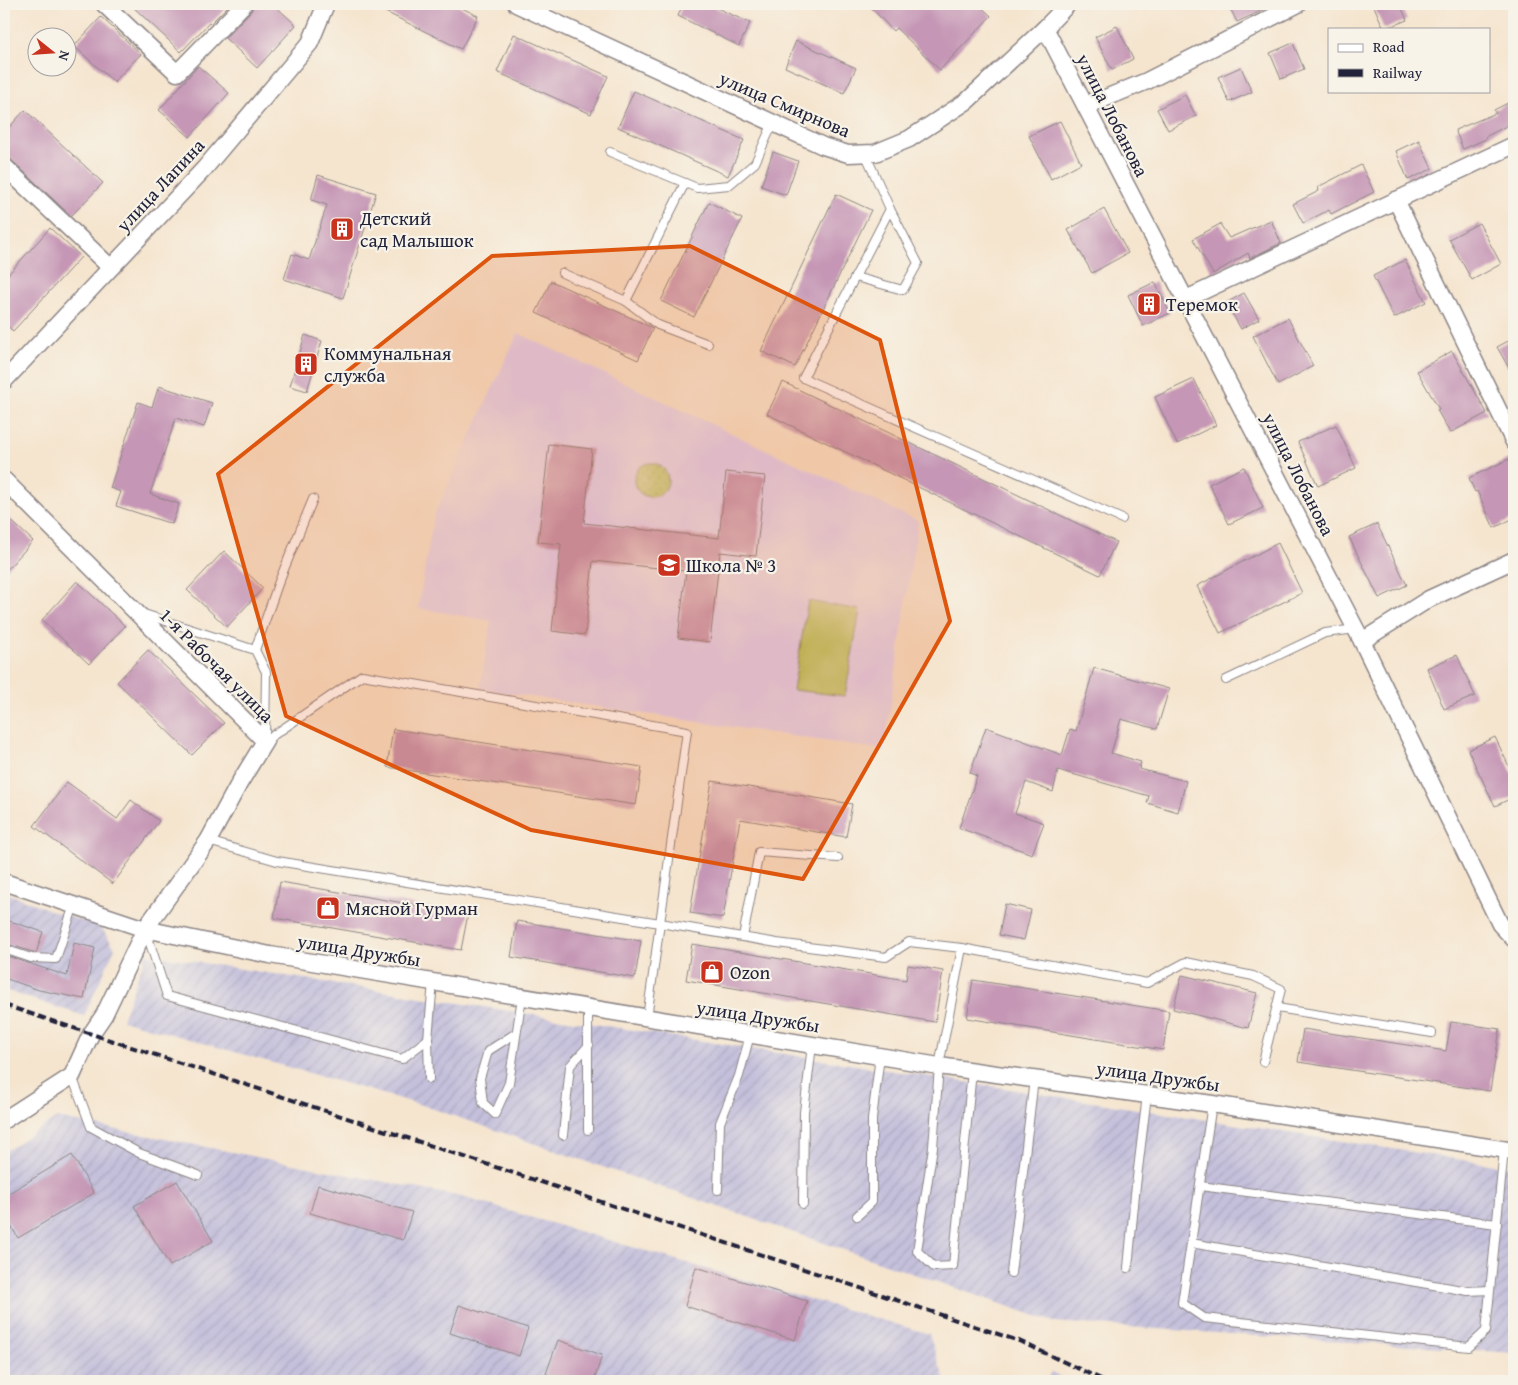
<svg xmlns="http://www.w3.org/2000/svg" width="1518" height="1385" font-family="'Gentium Book Plus',serif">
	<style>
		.built { fill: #e0d4f4 }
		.industrial { fill: url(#industrial-furrows) }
		.grass { fill: url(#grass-dots); stroke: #6e7654 }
		.green { fill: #bac96c; stroke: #6e7654 }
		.building { fill: #c596b5 }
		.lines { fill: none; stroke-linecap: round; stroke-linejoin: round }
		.service-casing { stroke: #8c8485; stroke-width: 10 }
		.minor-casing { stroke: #8c8485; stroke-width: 19 }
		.service { stroke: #fff; stroke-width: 8 }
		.minor { stroke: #fff; stroke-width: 16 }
		.rail { stroke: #22223b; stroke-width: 4; stroke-dasharray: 8 4; stroke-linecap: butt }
		.marked { fill: #de560e; fill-opacity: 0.2; stroke: #de560e; stroke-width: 4; stroke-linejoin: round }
		.labels { text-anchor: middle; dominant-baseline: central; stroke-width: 4.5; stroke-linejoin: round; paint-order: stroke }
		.street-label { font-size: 19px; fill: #22223b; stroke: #f7f3e8 }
		.poi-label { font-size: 19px; fill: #22223b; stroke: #f7f3e8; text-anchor: start }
	</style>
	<defs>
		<pattern id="industrial-furrows" width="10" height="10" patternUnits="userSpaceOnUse" patternTransform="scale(1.25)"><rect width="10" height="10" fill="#c4c0db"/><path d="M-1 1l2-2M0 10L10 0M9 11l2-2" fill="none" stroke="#a8a5bd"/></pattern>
		<pattern id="grass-dots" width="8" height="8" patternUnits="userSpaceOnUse" patternTransform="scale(1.25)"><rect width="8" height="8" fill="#bac96c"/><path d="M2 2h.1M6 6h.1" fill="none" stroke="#a0ac5e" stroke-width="1.8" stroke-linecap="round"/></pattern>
	</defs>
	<rect width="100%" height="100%" fill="#f7f3e8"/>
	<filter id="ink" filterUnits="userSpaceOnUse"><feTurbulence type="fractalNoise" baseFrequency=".02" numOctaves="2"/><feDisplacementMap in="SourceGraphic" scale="10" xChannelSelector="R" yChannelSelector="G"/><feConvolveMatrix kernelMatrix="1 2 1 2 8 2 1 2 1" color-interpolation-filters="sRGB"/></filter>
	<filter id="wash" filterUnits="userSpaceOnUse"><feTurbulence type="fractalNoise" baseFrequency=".0096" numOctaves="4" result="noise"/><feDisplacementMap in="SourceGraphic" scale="20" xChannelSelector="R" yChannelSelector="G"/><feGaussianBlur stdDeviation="1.12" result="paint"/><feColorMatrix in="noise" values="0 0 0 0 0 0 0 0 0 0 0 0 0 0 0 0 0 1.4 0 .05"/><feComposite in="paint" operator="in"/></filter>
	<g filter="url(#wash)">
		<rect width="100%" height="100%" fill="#f5e5cf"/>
		<polygon class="built" points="518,333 918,521 884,750 480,689 491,621 418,608 434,515"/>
		<g class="industrial">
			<polygon points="4,892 55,912 101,927 115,948 84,1016 4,990"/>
			<polygon points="146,954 1514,1168 1514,1353 1054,1322 425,1106 122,1020"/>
			<polygon points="57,1118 462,1197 929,1334 945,1381 4,1381 4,1152"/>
			<polygon points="1051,1373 1070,1381 1048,1381"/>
		</g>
		<circle class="grass" cx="651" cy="480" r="17"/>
		<polygon class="green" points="808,601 860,610 845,696 793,690"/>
		<g id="blocks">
			<g class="building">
				<polygon points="130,4 230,4 210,24 209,23 181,52"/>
				<polygon points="254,4 273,4 296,25 257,68 225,38 251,11"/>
				<polygon points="369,4 454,4 478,16 461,49"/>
				<polygon points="683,4 708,4 750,23 739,46 678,16"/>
				<polygon points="868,4 978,4 991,16 940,70 896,28 893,31"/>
				<polygon points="1228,4 1276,4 1237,22"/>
				<polygon points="1373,4 1400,4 1407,20 1384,29"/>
				<polygon points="101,17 141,54 114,82 74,46"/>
				<polygon points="1117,26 1133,59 1112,70 1095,37"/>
				<polygon points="514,34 608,76 591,114 497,72"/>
				<polygon points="796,41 856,68 844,93 785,67"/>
				<polygon points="1293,43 1304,69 1281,79 1270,53"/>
				<polygon points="198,66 229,93 190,137 159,110"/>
				<polygon points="1241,67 1252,92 1229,102 1218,77"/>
				<polygon points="634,91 744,140 728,176 618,127"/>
				<polygon points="1185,95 1196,116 1168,130 1157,109"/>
				<polygon points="1514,100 1514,122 1485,137 1486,139 1463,149 1455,130 1496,113 1494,110"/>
				<polygon points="25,110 103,183 71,216 4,153 4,133"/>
				<polygon points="1060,121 1081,163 1051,179 1029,136"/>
				<polygon points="1419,140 1432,169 1408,180 1396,151"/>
				<polygon points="773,152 798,161 786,195 761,186"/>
				<polygon points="1361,165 1374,192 1331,214 1329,210 1303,223 1293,204 1319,191 1318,187"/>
				<polygon points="318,175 376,193 343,298 284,279 292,254 309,260 327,205 311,200"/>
				<polygon points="836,194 871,210 795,367 761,351"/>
				<polygon points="709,202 742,219 694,317 661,301"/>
				<polygon points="1104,209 1128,253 1092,273 1068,230"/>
				<polygon points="1271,220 1281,243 1250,258 1248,253 1213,274 1193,239 1220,224 1229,238"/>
				<polygon points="1479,223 1501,264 1472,280 1449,239"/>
				<polygon points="50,228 81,257 13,331 4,323 4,279"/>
				<polygon points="1405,260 1426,302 1394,318 1373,276"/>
				<polygon points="551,281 653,328 638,360 536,313"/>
				<polygon points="1155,282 1170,313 1143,326 1128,295"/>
				<polygon points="1244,293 1259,319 1241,329 1226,303"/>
				<polygon points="1288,318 1313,366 1278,385 1253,336"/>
				<polygon points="305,335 322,341 307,391 290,386"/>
				<polygon points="1514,338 1514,377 1497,347"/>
				<polygon points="1452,351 1487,413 1450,433 1437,410 1439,409 1417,371"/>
				<polygon points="1194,379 1216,425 1177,444 1155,397"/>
				<polygon points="783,382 1116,542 1100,575 767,414"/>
				<polygon points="159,386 212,403 204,427 176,418 150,494 179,504 172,524 116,506 121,492 110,488 138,402 152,407"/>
				<polygon points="1336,425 1356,468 1318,486 1298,442"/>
				<polygon points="549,444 592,449 584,523 719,538 726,472 765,476 756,556 720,552 710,642 678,638 686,571 593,561 585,635 552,631 561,544 538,542"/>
				<polygon points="1509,459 1514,470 1514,518 1494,528 1477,491 1475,492 1469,478"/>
				<polygon points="1244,467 1263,508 1229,524 1209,484"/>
				<polygon points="4,514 33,541 4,573"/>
				<polygon points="1377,524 1407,585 1379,598 1349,537"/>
				<polygon points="1278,543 1302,593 1220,633 1197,586"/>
				<polygon points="224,551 263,588 227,627 187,590"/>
				<polygon points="77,581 125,626 89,664 42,620"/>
				<polygon points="148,650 224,723 192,755 117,682"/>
				<polygon points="1457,655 1475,696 1444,709 1427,668"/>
				<polygon points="1094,668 1169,689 1157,729 1121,719 1111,753 1141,762 1139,769 1186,781 1178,812 1147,803 1149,796 1058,770 1053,792 1026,782 1015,813 1044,823 1032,854 959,828 977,776 970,773 986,727 1062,755 1070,729 1076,731"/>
				<polygon points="393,729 642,767 636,805 387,767"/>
				<polygon points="1495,737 1514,777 1514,797 1495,806 1468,750"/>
				<polygon points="712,781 852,804 846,837 740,819 723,918 690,913"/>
				<polygon points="67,782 117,819 131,800 159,821 113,884 34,826"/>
				<polygon points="280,882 468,914 461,950 274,918"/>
				<polygon points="1005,904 1031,910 1024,940 999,935"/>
				<polygon points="4,919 43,932 36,953 4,943"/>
				<polygon points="517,921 641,941 635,978 511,957"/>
				<polygon points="74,943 95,948 84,999 39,990 4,978 4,955 67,976"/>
				<polygon points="692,944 906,980 908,965 943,971 935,1022 686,980"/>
				<polygon points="1182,975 1257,993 1248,1028 1173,1009"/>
				<polygon points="973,980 1169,1011 1163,1050 967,1018"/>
				<polygon points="1451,1022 1500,1029 1490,1091 1298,1062 1303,1029 1446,1051"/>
				<polygon points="72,1155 94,1193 18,1238 4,1214 4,1196"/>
				<polygon points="177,1181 213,1241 170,1266 134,1206"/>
				<polygon points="318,1185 412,1212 403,1240 310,1213"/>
				<polygon points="696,1267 807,1301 795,1340 685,1306"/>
				<polygon points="459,1305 528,1328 519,1356 450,1333"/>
				<polygon points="558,1340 602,1355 594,1381 568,1381 546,1374"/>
			</g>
		</g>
	</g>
	<g filter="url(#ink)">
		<use href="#blocks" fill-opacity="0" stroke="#8c8485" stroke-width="1"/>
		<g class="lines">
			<g class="service-casing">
				<g id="service">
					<polyline points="610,152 685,183"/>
					<polyline points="865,153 890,209 803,378 1122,519"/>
					<polyline points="562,273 626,301 685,183 697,188 729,185 755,163 773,123"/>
					<polyline points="855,277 903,290 918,263 890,209"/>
					<polyline points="626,301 658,325 708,344"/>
					<polyline points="144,614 255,650 266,672 265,739"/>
					<polyline points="255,650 278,584 313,499"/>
					<polyline points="1226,680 1325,633 1356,629"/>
					<polyline points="208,841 277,861 660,923 687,731 362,675 265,741"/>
					<polyline points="146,931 167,996 402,1059 428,1039 433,982"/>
					<polyline points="743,937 759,852 838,858"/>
					<polyline points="962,948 1147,983 1186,962 1253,976 1281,989 1263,1062"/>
					<polyline points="4,949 31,958 56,959 74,905"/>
					<polyline points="1277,1008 1432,1033"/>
					<polyline points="647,1018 660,923 777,943 886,957 909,942 962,948 939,1066 933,1147 917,1251 934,1267 953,1266 972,1071"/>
					<polyline points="516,1033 488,1051 480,1078 483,1103 495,1114 509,1083 522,997"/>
					<polyline points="428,1039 429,1079"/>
					<polyline points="72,1076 91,1127 139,1153 198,1175"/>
					<polyline points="1212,1104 1182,1303 1204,1318 1469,1347 1486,1331 1504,1150"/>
					<polyline points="588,1130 588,1008"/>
					<polyline points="563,1135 570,1066 589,1045"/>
					<polyline points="1200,1186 1497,1224"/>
					<polyline points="718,1190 720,1123 739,1076 750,1035"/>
					<polyline points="803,1204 804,1112 812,1045"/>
					<polyline points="857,1216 872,1202 872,1119 880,1056"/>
					<polyline points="1191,1243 1468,1291 1490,1290"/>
					<polyline points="1128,1268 1135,1194 1147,1095"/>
					<polyline points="1011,1273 1034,1079"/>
				</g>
			</g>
			<g class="minor-casing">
				<g id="minor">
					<polyline points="104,4 177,73 244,4"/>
					<polyline points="516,4 823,146 848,154 875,153 909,139 967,101 1045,28 1068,4"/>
					<polyline points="1045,28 1362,641 1500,924 1514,939"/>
					<polyline points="1086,106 1147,81 1298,4"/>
					<polyline points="4,166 110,267"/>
					<polyline points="1396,200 1514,442"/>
					<polyline points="1186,299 1514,145"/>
					<polyline points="4,381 204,169 310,43 326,4"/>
					<polyline points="4,480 265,741 240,782 208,841 145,929 104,1015 91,1034 72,1076 4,1120"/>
					<polyline points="1362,641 1429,599 1514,560"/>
					<polyline points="4,882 145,929 270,955 939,1066 1212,1104 1514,1151"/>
				</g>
			</g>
			<use href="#service" class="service"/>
			<use href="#minor" class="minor"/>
			<polyline class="rail" points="4,1005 732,1245 1019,1341 1105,1381"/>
		</g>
	</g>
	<path class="marked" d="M 690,246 L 880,340 L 950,621 L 803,879 L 531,830 L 286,716 L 218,474 L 492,256 Z"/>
	<defs>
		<g id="building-square" transform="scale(1.25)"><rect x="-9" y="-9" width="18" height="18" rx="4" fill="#c8321e" stroke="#f7f3e8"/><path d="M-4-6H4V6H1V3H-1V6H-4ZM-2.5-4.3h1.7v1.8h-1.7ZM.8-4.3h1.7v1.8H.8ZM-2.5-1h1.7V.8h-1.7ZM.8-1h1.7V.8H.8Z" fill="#fff"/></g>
		<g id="school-square" transform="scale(1.25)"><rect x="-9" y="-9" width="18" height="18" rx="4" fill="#c8321e" stroke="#f7f3e8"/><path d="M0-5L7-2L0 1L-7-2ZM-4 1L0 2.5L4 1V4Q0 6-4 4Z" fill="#fff"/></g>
		<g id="shop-square" transform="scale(1.25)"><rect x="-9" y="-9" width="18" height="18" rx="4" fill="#c8321e" stroke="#f7f3e8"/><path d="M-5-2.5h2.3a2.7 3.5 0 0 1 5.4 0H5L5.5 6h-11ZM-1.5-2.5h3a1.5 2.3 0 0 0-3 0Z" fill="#fff"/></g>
	</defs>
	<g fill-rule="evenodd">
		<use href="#building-square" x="342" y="229"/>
		<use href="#building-square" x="1149" y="304"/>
		<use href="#building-square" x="306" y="364"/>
		<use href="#school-square" x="669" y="565"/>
		<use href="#shop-square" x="328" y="908"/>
		<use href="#shop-square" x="712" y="972"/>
	</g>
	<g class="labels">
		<g class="street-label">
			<text transform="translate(785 104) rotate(23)">улица Смирнова</text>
			<text transform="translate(1113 115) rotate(63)">улица Лобанова</text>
			<text transform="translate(160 185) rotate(-47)">улица Лапина</text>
			<text transform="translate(1299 474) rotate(63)">улица Лобанова</text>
			<text transform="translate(217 665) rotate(45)">1-я Рабочая улица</text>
			<text transform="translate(359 950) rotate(9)">улица Дружбы</text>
			<text transform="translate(758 1016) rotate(9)">улица Дружбы</text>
			<text transform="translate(1158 1076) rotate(8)">улица Дружбы</text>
		</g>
		<g class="poi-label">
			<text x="360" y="218">Детский<tspan x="360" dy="22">сад Малышок</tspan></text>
			<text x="1166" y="304">Теремок</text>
			<text x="324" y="353">Коммунальная<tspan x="324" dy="22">служба</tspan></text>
			<text x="686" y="565">Школа № 3</text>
			<text x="346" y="908">Мясной Гурман</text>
			<text x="730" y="972">Ozon</text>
		</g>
	</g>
	<rect width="1518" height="1385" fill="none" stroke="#f7f3e8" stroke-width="20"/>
	<rect x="1328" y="28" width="162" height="65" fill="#f7f3e8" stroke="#a29fa3"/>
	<rect x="1338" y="44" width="25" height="8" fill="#ffffff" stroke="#a29fa3"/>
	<text x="1373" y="52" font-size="15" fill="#22223b">Road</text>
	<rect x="1338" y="69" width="25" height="8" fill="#22223b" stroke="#a29fa3"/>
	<text x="1373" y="78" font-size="15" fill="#22223b">Railway</text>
	<g transform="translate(52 52) rotate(107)"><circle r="24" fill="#f7f3e8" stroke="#a29fa3"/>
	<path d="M0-4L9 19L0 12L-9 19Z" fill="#c8321e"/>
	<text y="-8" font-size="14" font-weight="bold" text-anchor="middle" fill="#22223b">N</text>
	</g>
</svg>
